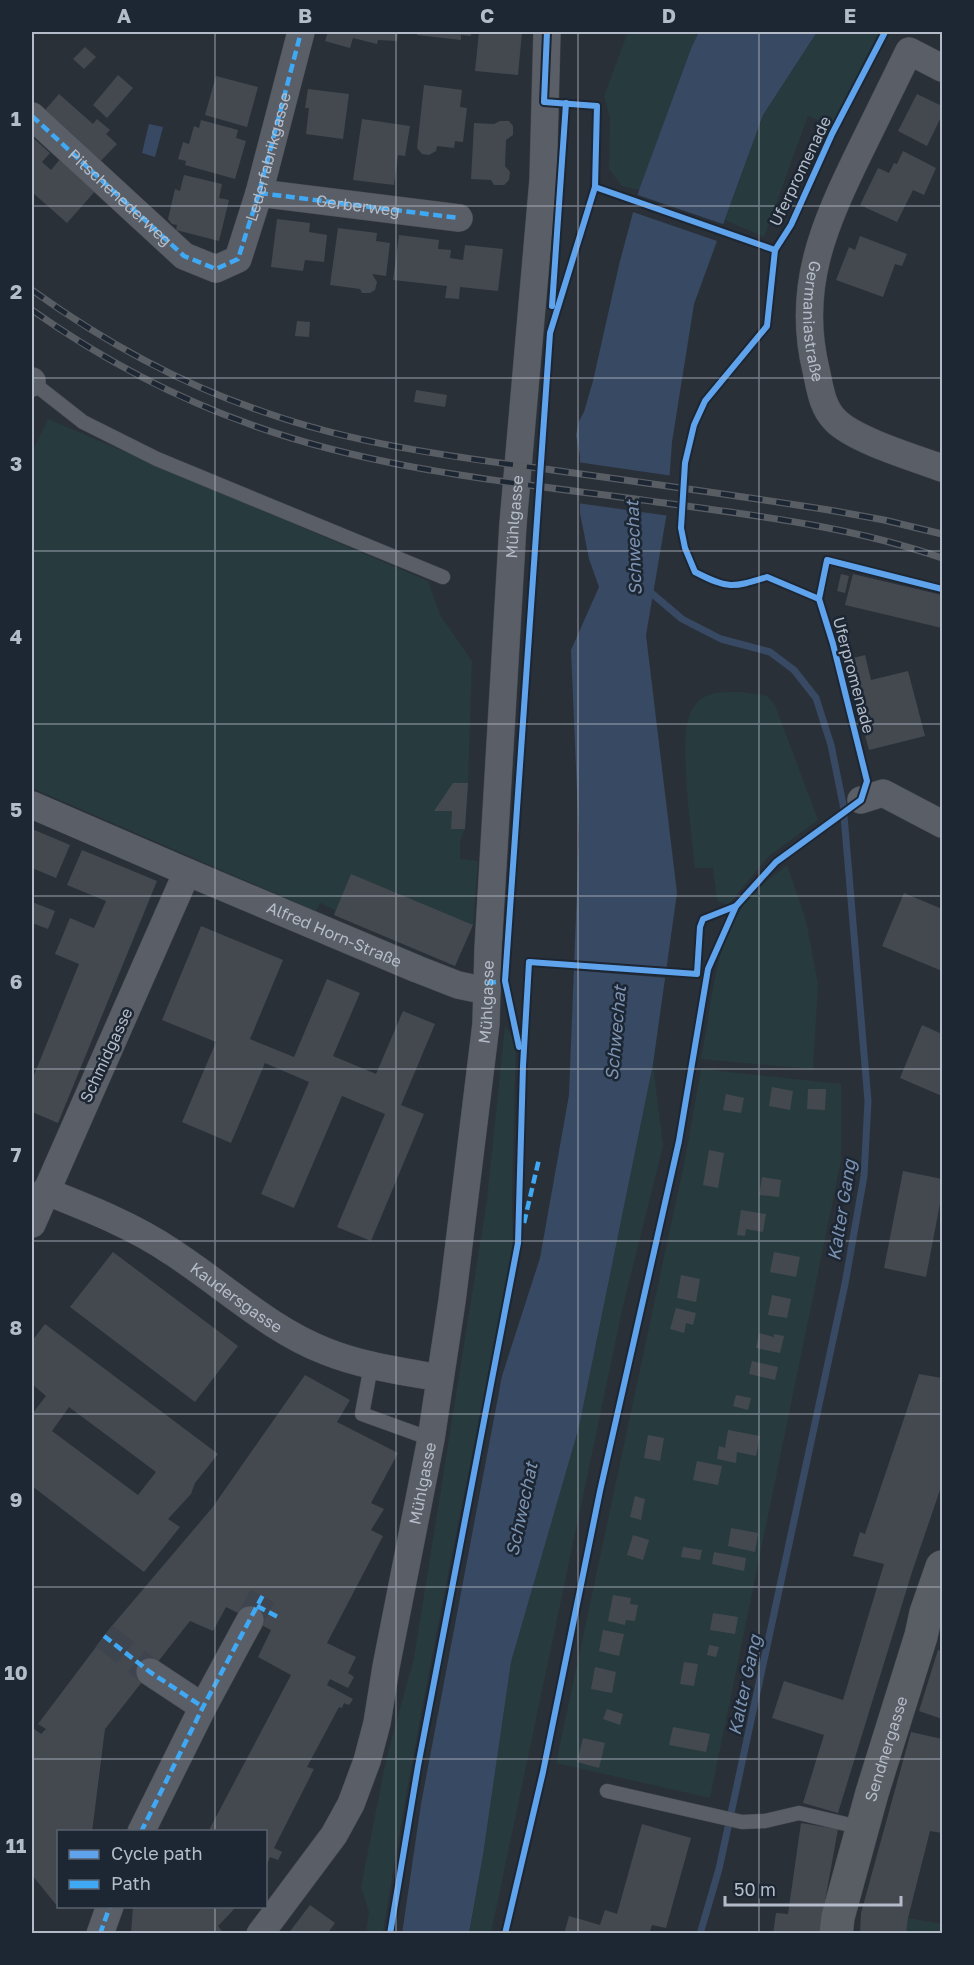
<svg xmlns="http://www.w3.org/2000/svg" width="974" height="1965" font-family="'Golos Text',sans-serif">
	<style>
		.green { fill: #273a3e }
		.water { fill: #384963 }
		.pier { fill: #2a3038 }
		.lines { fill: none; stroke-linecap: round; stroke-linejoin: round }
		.stream { stroke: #384963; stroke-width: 7 }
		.building { fill: #444950; fill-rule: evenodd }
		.street-tunnel { stroke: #3f454e; stroke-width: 27; stroke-dasharray: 27 14; stroke-linecap: butt }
		.lane-casing { stroke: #484c53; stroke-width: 15 }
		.street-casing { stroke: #484c53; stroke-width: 28 }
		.secondary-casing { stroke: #484c53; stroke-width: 34 }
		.lane { stroke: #5a5e66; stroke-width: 14 }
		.street { stroke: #5a5e66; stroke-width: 27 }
		.secondary { stroke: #595d64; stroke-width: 33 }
		.rail-casing { stroke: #595d64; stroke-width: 7 }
		.rail { stroke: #1d2633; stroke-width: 4.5; stroke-dasharray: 14; stroke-linecap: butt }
		.quiet { stroke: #3fa9f5; stroke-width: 4.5; stroke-dasharray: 9 4.5; stroke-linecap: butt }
		.cycleway-casing { stroke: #1d2633; stroke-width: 10 }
		.cycleway { stroke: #60a3ed; stroke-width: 6 }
		.grid { fill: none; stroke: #b4bcc9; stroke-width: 1.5; stroke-opacity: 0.55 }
		.labels { text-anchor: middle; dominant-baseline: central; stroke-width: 5; stroke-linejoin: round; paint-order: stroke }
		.street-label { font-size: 16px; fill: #b4bcc9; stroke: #1d2633 }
		.water-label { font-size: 18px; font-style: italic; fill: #7c92b1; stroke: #1d2633 }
		.neatline { fill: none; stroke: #b4bcc9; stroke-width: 2 }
		.grid-label { font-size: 20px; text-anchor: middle; font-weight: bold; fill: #b4bcc9 }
	</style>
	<rect width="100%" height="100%" fill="#2a3038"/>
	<g class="green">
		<polygon points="628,32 699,32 692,46 639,190 622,186 609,169 610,118 604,96"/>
		<polygon points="817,32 879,32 832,125 808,116 764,237 725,220 763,115"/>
		<polygon points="48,419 428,581 440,615 472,661 468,783 465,829 460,841 460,859 478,861 473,925 455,966 334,915 335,910 320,903 316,911 32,788 32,452"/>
		<path d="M 741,692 L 767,696 L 775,705 L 818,820 L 769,856 L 728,905 L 717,901 L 713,868 L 695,868 C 692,835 678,741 690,714 C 691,710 697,702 701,699 C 711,691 728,692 741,692 Z"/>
		<path d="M 787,865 L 806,920 L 818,985 L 813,1069 L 701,1059 C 709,1019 715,952 735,918 C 748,896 767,880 787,865 Z"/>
		<path d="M 505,1026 L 516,1041 L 512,1198 L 513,1255 C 467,1481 419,1706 383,1933 L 366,1933 L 369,1912 L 361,1887 L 386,1760 L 414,1658 L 487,1200 Z"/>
		<polygon points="653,1064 663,1146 623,1306 491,1933 469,1934 483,1855 511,1662 579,1427"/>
		<polygon points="701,1069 841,1084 841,1161 710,1798 556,1763 686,1154"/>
		<polygon points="908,1918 942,1924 942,1933 906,1933"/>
	</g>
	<g class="water">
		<polygon points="699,32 817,32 763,115 694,304 672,442 667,512 646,635 677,893 653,1064 579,1427 511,1662 483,1855 469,1933 402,1934 421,1804 502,1376 540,1258 569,1095 579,838 571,650 599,587 589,559 580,513 580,456 576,435 579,421 584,412 593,381 619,265 639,190 692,46"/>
		<polygon points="149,124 163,127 155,157 142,153"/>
	</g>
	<g class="pier">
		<polygon points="635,194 726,225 720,242 630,211"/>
		<polygon points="577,462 673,476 670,516 577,503"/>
		<polygon points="571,960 669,968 668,978 571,970"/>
	</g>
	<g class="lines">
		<polyline class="stream" points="649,591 682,619 721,639 770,652 794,670 816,698 831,745 843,804 868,1101 864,1176 845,1284 719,1869 700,1934"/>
	</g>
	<g class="building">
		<polygon points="328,32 398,32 397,41 378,40 377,44 353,38 350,48 325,41"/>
		<polygon points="417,32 471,32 471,36 461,35 461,40 417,35"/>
		<polygon points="479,32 522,32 518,75 475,71"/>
		<polygon points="85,47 96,57 84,69 73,59"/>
		<polygon points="118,75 133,88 107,118 93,105"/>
		<polygon points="216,76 258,87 247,127 205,115"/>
		<polygon points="424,85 462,90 460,107 467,108 463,142 455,141 454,148 437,146 436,151 429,155 422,154 417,148"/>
		<polygon points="308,89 349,94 343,139 306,134 309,108 305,108"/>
		<polygon points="59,94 93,124 97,119 110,130 106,134 117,144 95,167 39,117"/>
		<polygon points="917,94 942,106 942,115 927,146 898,131"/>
		<polygon points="362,119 410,126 405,156 398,155 394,185 353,180"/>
		<polygon points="201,120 238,130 236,138 246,141 235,179 185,165 186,161 178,159 183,142 189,144 194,126 199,128"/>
		<polygon points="500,121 509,121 513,126 513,135 506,140 505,166 510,172 509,180 504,185 494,185 491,180 471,179 474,123 494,124"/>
		<polygon points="32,137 50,153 42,162 51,170 61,158 97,189 67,223 32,192 32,174 34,171 32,169"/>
		<polygon points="903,151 936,168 924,195 913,190 897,222 860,205 878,168 889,173 894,163 897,164"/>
		<polygon points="184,175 222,184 219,198 229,200 219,241 176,230 177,225 172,224 168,219 175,189 180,191"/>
		<polygon points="277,219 310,223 309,232 327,235 324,262 305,260 303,271 271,267"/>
		<polygon points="338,228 377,233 376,241 390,243 386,276 372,274 377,282 375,290 370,293 362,293 360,289 330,285"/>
		<polygon points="399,235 439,240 438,249 451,250 450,258 463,260 465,245 503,249 498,291 460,287 459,299 445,298 447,286 393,280"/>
		<polygon points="860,236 907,254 902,266 895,264 883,297 836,280 849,247 855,250"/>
		<polygon points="297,321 310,322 309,337 295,336"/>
		<polygon points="416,390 447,395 445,407 414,402"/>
		<polygon points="841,574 849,576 845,593 837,591"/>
		<polygon points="853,574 942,595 942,628 845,605"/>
		<polygon points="865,655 871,680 908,671 925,736 869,750 845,660"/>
		<polygon points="453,783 468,783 465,829 451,829 452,811 434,811"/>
		<polygon points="32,829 70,845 56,878 32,868"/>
		<polygon points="82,850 157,881 58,1123 32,1112 32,1080 79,964 55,954 70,918 94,928 106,901 67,885"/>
		<polygon points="351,874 473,925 455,966 334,915"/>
		<polygon points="904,893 942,909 942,971 882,946"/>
		<polygon points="32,902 55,911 48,929 32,923"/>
		<polygon points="201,926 283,960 250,1039 294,1057 327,979 360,993 333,1056 376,1074 403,1011 435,1024 401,1105 424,1114 371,1241 337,1227 385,1114 342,1096 294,1208 261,1194 309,1082 265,1063 231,1143 182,1122 216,1042 162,1020"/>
		<polygon points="922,1025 942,1034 942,1096 900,1078"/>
		<polygon points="772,1087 793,1091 790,1110 769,1106"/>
		<polygon points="808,1089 826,1089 825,1110 807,1109"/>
		<polygon points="726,1094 744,1098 741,1113 723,1110"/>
		<polygon points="709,1150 724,1153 718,1188 703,1185"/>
		<polygon points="903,1171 942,1179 942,1193 926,1277 884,1268"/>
		<polygon points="762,1177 781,1180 779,1197 759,1195"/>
		<polygon points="741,1210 766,1214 763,1232 746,1229 745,1236 737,1235"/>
		<polygon points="113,1252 238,1346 195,1402 70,1307"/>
		<polygon points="774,1252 800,1257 796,1277 770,1272"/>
		<polygon points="681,1275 700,1279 696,1302 677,1298"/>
		<polygon points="772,1295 791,1299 787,1318 768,1315"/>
		<polygon points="676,1308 696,1313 693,1325 686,1323 684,1333 670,1329"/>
		<path d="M 45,1324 L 218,1454 L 195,1483 L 191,1494 L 168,1519 L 180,1527 L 144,1572 L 32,1486 L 32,1414 L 46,1396 L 32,1384 L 32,1341 ZM 69,1407 L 156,1472 L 138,1495 L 52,1431 Z"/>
		<polygon points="759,1333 774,1337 774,1334 784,1336 780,1353 756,1348"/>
		<polygon points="752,1361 778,1367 775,1380 749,1374"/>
		<polygon points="919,1374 942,1378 942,1484 912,1572 838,1813 803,1803 824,1735 772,1718 784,1681 843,1700 884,1564 853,1556 860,1532 865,1534"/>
		<polygon points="305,1375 350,1400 337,1422 398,1453 371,1503 384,1509 371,1530 383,1536 327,1643 356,1657 348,1673 354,1677 348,1688 330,1679 327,1685 353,1699 349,1705 344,1703 342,1708 339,1707 307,1767 314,1769 274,1848 282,1852 278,1860 270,1857 266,1867 266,1832 208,1832 291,1675 258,1657 271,1630 226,1607 213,1631 190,1621 105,1729 92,1832 58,1832 58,1907 32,1875 32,1732 34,1729 41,1734 46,1729 38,1724 111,1627 212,1508"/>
		<polygon points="736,1395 751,1398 748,1410 733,1406"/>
		<polygon points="728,1430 760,1436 756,1456 737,1452 736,1463 717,1459 719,1446 725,1448"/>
		<polygon points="648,1435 664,1438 660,1461 644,1458"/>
		<polygon points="697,1461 722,1466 718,1485 693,1480"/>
		<polygon points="635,1496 645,1499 641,1520 630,1517"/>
		<polygon points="731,1528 758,1533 755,1552 728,1546"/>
		<polygon points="633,1535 649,1540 643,1560 627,1555"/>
		<polygon points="683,1547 702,1550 700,1560 681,1557"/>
		<polygon points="714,1552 746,1558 744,1571 712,1564"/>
		<polygon points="613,1595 631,1598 630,1604 638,1605 635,1621 626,1620 625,1625 608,1621"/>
		<polygon points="713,1613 738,1617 735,1634 710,1630"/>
		<polygon points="603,1630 624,1634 619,1656 599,1651"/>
		<polygon points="709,1645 719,1647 716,1657 707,1655"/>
		<polygon points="938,1650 942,1651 942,1719 919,1711"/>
		<polygon points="684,1662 698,1664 694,1686 680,1684"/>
		<polygon points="595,1667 616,1672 612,1693 591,1689"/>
		<polygon points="607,1709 623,1714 620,1725 603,1719"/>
		<polygon points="673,1727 710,1734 706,1752 669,1745"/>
		<polygon points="911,1732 942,1739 942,1833 930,1831 908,1918 906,1934 860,1934 861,1913"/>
		<polygon points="583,1738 605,1743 599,1768 577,1762"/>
		<polygon points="801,1823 838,1829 819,1934 773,1934 776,1913 788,1914"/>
		<polygon points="642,1824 691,1838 666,1928 652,1925 649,1934 564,1934 569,1916 600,1925 605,1910 617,1914"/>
		<polygon points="310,1905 335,1923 327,1934 288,1934"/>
		<polygon points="133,1906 237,1906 218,1926 224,1934 131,1934"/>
	</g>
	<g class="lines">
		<g class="street-tunnel">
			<polyline points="250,1620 263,1595"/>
			<polyline points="104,1636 150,1672"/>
		</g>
		<g class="lane-casing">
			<g id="lane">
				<polyline points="32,382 83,422 157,459 443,577"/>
				<polyline points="371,1366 362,1414 431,1439"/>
				<polyline points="607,1791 742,1822 765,1821 799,1813 863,1828"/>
			</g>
		</g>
		<g class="street-casing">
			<g id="street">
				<path id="s1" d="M 942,68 L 909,51 C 892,85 876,119 859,153 C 824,225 796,288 816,370 C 820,388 822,407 835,420 C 854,440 915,458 942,468"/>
				<path id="s2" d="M 32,116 L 184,256 L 216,269 L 238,259 L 259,193 L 301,32"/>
				<path id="s3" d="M 259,193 L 459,218"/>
				<polyline points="32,381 32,383"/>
				<polyline points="861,800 883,793 942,824"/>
				<polyline points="32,805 187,872 32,1224"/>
				<path id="s4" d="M 187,872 L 417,969 L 458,985 L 487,991"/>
				<path id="s5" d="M 45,1191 C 88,1208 134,1226 172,1252 C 223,1285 269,1329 325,1351 C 362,1366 401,1371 440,1378"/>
				<polyline points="150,1672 203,1707"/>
				<polyline points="141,1832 203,1707 250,1620"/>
				<polyline points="100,1934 110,1906"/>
				<path id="s6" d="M 260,1934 L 334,1835 L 351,1804 L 367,1761 L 377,1723 L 386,1667 L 431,1439 L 452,1301 L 486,1024 L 488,949 L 513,524 L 543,180 L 547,32"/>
			</g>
		</g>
		<g class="secondary-casing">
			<g id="secondary">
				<path id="s7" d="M 836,1934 L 838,1917 L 872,1793 L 921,1636 L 926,1613 L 942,1567"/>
			</g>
		</g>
		<use href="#lane" class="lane"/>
		<use href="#street" class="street"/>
		<use href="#secondary" class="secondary"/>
		<g class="rail-casing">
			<g id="rail">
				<path d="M 32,290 C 103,341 180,384 264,412 C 357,445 455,457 552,470 C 647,483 741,496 835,511 L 884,520 L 942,534"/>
				<path d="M 32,310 C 100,358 173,397 252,425 C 382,472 529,484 665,503 C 759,516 853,527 942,558"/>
			</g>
		</g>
		<use href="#rail" class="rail"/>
		<g class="quiet">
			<polyline points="32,116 184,256 216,269 238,259 259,193 301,32"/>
			<polyline points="259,193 459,218"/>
			<polyline points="32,381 32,382"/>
			<polyline points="487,983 505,981"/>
			<polyline points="524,1223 539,1159"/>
			<polyline points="257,1606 278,1617"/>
			<polyline points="104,1636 150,1672 203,1707"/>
			<polyline points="141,1832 203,1707 263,1595"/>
			<polyline points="100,1934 110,1906"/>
		</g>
		<g class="cycleway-casing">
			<g id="cycleway">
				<polyline points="595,187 775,250"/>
				<polyline points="552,306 566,103"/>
				<path d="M 819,599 L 767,577 C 732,588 728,589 695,572 L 685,548 L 681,528 L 685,463 L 694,425 L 705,401 L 767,326 L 775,250 L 791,225 L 832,134 L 885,32"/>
				<polyline points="519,1047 505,981 550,333 595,187 597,106 544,102 547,32"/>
				<polyline points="390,1934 418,1766 518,1243 523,1066 529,962 697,974 700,927 703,919 736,906"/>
				<polyline points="505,1934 543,1772 600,1491 679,1141 708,969 736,906 776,862 861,800 867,781 833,644 819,599 827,560 942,589"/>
			</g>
		</g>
		<use href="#cycleway" class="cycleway"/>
	</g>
	<path class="grid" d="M 215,32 L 215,1832M 396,32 L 396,1934M 578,32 L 578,1934M 759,32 L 759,1934M 32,206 L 942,206M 32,378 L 942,378M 32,551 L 942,551M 32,724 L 942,724M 32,896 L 942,896M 32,1069 L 942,1069M 32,1241 L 942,1241M 32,1414 L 942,1414M 32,1587 L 942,1587M 32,1759 L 942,1759M 215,1906 L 215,1934"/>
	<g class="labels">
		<g class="street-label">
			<text stroke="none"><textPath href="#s2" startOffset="372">Lederfabrikgasse</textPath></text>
			<text transform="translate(800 171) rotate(-64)">Uferpromenade</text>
			<text stroke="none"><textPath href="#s2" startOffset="120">Pitschenederweg</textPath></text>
			<text stroke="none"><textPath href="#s3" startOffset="100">Gerberweg</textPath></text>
			<text stroke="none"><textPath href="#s1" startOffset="328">Germaniastraße</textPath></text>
			<text stroke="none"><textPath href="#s6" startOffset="1460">Mühlgasse</textPath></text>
			<text transform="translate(854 675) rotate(75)">Uferpromenade</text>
			<text stroke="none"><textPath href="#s4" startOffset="160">Alfred Horn-Straße</textPath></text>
			<text stroke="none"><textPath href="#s6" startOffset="974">Mühlgasse</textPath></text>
			<text transform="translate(106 1055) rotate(-65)">Schmidgasse</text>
			<text stroke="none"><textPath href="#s5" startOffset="220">Kaudersgasse</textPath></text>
			<text stroke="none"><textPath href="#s6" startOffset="488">Mühlgasse</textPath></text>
			<text stroke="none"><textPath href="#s7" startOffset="192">Sendnergasse</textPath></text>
		</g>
		<g class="water-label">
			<text transform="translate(633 548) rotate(-92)">Schwechat</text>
			<text transform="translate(615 1033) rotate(-85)">Schwechat</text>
			<text transform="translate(841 1210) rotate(-81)">Kalter Gang</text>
			<text transform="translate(521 1509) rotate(-78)">Schwechat</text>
			<text transform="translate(744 1685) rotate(-78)">Kalter Gang</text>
		</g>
	</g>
	<rect width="974" height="1965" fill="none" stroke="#1d2633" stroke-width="66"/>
	<rect x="57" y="1830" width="210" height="78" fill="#1d2633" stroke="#59626f" stroke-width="1.5"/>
	<rect x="69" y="1850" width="30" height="9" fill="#60a3ed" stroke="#59626f" stroke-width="1.5"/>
	<text x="111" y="1860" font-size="18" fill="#b4bcc9">Cycle path</text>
	<rect x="69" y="1880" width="30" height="9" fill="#3fa9f5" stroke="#59626f" stroke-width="1.5"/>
	<text x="111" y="1890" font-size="18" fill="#b4bcc9">Path</text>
	<path d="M725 1896v9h176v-9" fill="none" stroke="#b4bcc9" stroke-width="3"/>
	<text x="734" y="1896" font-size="18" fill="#b4bcc9" stroke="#1d2633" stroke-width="4.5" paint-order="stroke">50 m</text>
	<rect x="33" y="33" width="908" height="1899" class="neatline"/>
	<g class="grid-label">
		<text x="124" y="23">A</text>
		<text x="305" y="23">B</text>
		<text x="487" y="23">C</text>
		<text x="669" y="23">D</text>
		<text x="850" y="23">E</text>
		<text x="16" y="126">1</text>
		<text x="16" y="299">2</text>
		<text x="16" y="471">3</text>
		<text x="16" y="644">4</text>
		<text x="16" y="817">5</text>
		<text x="16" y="989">6</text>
		<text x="16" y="1162">7</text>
		<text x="16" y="1335">8</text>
		<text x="16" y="1507">9</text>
		<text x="16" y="1680">10</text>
		<text x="16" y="1853">11</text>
	</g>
</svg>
